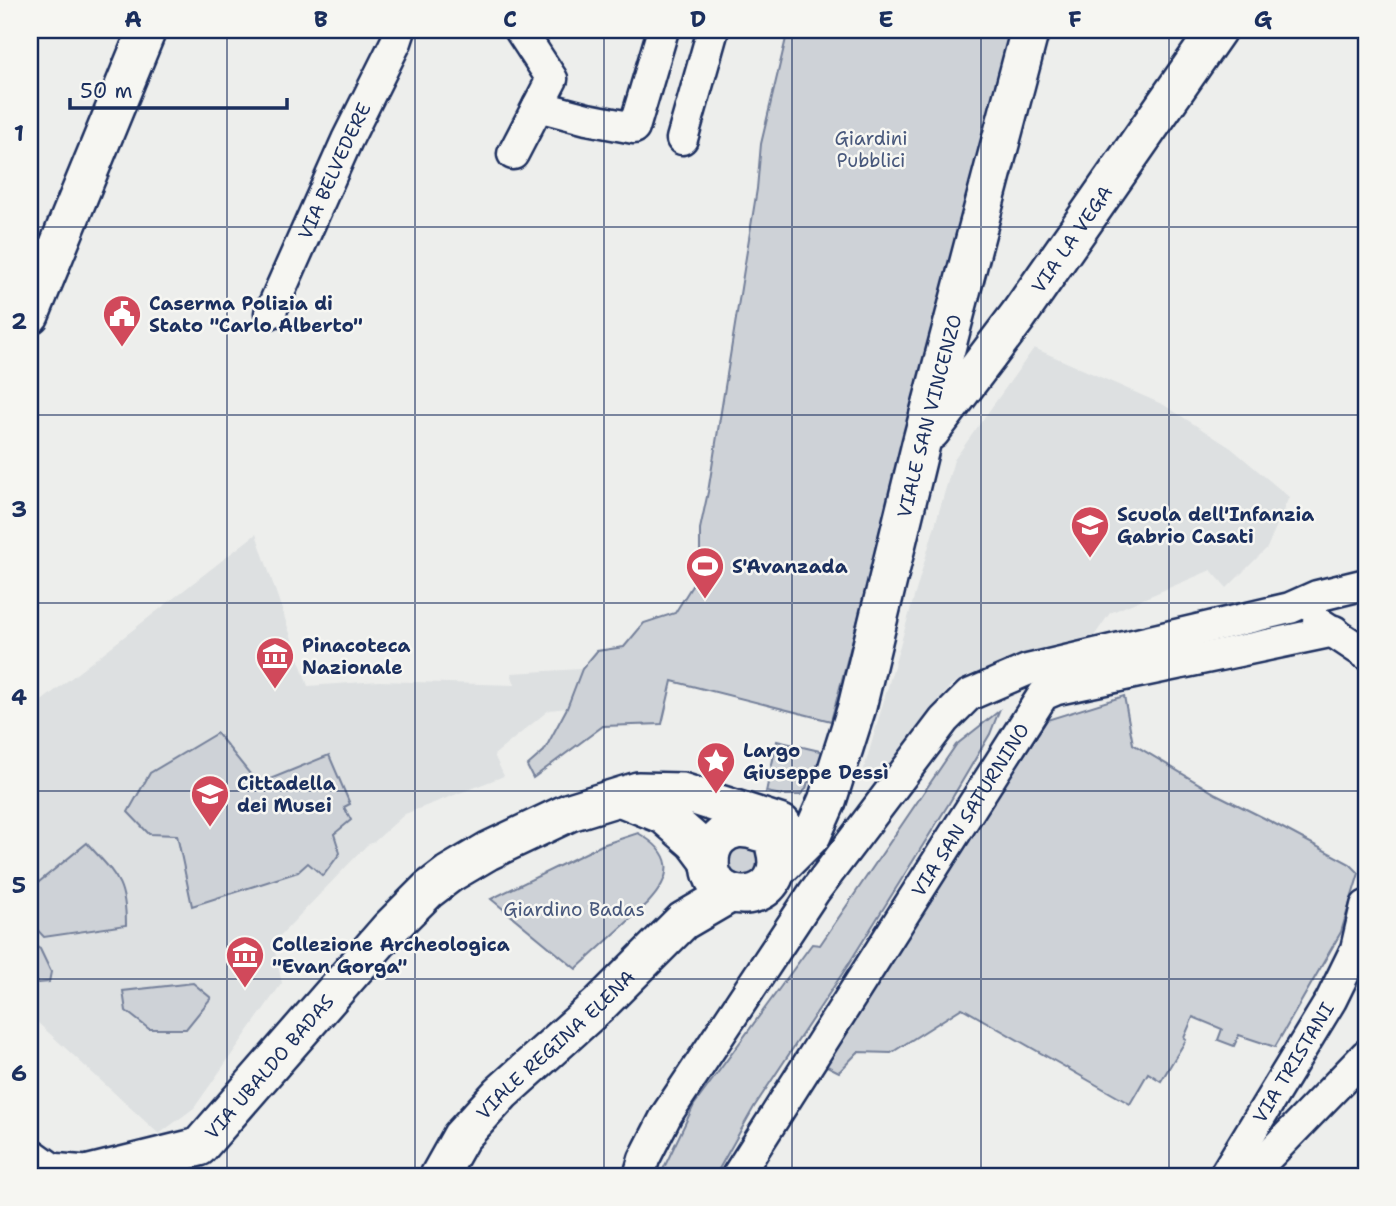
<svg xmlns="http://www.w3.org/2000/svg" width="1396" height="1206" font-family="'Shantell Sans',sans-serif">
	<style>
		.built { fill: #dde0e1 }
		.green { fill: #ced2d7; stroke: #74809a; stroke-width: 2 }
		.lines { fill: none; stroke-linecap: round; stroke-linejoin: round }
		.minor-casing { stroke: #1b2f5e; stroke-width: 35 }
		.tertiary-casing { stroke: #1b2f5e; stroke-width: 42 }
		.minor { stroke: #f6f6f2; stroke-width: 30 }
		.tertiary { stroke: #f6f6f2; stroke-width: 37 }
		.grid { fill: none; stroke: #1b2f5e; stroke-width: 2; stroke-opacity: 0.55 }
		.labels { text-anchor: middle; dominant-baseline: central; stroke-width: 5; stroke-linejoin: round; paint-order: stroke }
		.park-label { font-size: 19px; fill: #48587c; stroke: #f6f6f2 }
		.street-label { font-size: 19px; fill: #1b2f5e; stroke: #f6f6f2 }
		.poi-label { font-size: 19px; font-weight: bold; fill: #1b2f5e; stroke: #f6f6f2; text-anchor: start }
		.neatline { fill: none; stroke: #1b2f5e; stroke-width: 2.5 }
		.grid-label { font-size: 23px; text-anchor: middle; font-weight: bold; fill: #1b2f5e }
	</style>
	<rect width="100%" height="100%" fill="#edeeec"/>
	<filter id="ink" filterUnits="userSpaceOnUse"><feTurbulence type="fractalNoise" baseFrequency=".0143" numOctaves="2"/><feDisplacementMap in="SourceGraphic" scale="14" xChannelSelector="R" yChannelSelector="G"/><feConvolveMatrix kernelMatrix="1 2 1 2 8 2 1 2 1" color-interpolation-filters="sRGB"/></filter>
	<g filter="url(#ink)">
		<g class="built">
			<polygon points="1034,348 1164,405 1231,448 1289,497 1267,548 1227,588 1211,570 1110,613 1094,636 1046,647 964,677 951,685 879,780 864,769 954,460"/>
			<polygon points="256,534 308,686 379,681 515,685 511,673 582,669 567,708 549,710 494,755 504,776 405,814 374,842 367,845 273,943 282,983 194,1108 159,1134 37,1022 30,1019 30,710"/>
		</g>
		<g class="green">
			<polygon points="788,30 1015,30 831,721 672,681 662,724 603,726 533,778 527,766 544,751 567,708 582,669 597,651 624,647 644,623 675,613 700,573 700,529 708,492 757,189 761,144"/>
			<polygon points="1124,696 1133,744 1216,794 1264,818 1350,864 1359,873 1341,932 1275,1047 1239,1035 1234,1046 1218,1040 1222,1029 1193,1017 1184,1038 1186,1040 1161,1081 1148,1073 1130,1104 962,1008 891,1053 858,1052 839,1072 825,1065 851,1019 1047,720"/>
			<polygon points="999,711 990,734 948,805 848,965 754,1107 715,1176 660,1176 694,1105 812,944 820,945 956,745"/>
			<polygon points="217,733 258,784 329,755 350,804 344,807 351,820 334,834 340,853 323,876 308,863 298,872 192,906 177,835 149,834 128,812 150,773"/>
			<polygon points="777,741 824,752 813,782 808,782 806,789 800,795 782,795 766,792"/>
			<path d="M 638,833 C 673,853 675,874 648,903 L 576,969 L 491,899 L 602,845 Z"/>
			<path d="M 87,843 C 115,875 126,880 126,925 L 44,937 L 31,923 L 34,886 Z"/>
			<path d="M 738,844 C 763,851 764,854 755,878 L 731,878 L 724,856 Z"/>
			<polygon points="30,943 40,949 51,972 49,982 38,983 30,979"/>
			<polygon points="193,983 211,998 186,1029 149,1029 126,1011 123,991"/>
		</g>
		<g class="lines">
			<g class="minor-casing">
				<g id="minor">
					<polyline points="520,30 552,79 538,106"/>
					<polyline points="682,139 713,30"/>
					<polyline points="513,154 538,106 587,119 634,128 663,30"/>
					<path id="s1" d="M 270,313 L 347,140 L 396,42 L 400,30"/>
					<polyline points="1318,622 1366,654"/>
					<polyline points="639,1176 644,1159 667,1114 814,892 944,720 969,695 1027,670 1290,608 1317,596 1366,584"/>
					<path id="s2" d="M 737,1176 L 1043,695 L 1057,689 L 1334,631"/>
					<path id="s3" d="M 1224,1176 L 1331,1000 L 1356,949 L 1366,906"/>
					<polyline points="1249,1176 1366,1055"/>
				</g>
			</g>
			<g class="tertiary-casing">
				<g id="tertiary">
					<polyline points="30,315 147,30"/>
					<path id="s4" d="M 931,431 L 1018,316 L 1217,30"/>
					<polyline points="622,798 664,815 695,842 710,862"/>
					<path d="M 759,832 C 745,827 731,826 719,838 C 713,844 710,854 710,863 C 711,911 790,904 775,849"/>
					<path id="s5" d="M 777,870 L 812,835 L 827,801 L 857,707 L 921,444 L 1030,30"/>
					<path id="s6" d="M 30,1157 L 51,1172 L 86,1175 L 199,1147 L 390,928 L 428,890 L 449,874 L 488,851 L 570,812 L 638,791 L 682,792 L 782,824"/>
					<path id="s7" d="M 439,1176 L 461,1137 L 501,1093 L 600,1004 L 683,921 L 731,893"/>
				</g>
			</g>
			<use href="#minor" class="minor"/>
			<use href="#tertiary" class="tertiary"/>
		</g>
	</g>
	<path class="grid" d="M 227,30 L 227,1176M 415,30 L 415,1176M 604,30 L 604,1176M 792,30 L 792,1176M 981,30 L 981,1176M 1169,30 L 1169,1176M 30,227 L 1366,227M 30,415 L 1366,415M 30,603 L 1366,603M 30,791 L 1366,791M 30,979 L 1366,979"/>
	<defs>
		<g id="civic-pin" transform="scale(2.0125)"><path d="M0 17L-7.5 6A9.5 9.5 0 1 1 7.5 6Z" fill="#d1495b" stroke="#f6f6f2"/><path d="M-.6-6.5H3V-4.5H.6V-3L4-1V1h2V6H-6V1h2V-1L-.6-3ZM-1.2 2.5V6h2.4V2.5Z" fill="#fff"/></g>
		<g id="school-pin" transform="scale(2.0125)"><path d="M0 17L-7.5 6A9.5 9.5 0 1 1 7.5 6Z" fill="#d1495b" stroke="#f6f6f2"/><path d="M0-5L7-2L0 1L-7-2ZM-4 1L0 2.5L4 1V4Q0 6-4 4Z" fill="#fff"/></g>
		<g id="stadium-pin" transform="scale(2.0125)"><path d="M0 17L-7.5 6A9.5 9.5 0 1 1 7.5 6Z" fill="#d1495b" stroke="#f6f6f2"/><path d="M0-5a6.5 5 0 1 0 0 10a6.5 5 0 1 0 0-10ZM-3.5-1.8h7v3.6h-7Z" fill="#fff"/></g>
		<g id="museum-pin" transform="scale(2.0125)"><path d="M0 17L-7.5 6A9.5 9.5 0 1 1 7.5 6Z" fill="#d1495b" stroke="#f6f6f2"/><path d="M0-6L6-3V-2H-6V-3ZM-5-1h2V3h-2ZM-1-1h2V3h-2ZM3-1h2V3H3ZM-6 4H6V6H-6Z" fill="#fff"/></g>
		<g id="sight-pin" transform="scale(2.0125)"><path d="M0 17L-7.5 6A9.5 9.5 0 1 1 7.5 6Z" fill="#d1495b" stroke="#f6f6f2"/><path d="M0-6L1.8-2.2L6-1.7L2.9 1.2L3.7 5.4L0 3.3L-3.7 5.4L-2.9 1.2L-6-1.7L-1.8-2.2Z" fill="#fff"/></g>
		<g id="university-pin" transform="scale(2.0125)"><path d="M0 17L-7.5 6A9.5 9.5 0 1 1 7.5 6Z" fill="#d1495b" stroke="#f6f6f2"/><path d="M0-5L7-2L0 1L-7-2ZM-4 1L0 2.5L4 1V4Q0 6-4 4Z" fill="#fff"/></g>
	</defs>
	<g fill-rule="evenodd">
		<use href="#civic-pin" x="122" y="314"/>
		<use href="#school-pin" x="1090" y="525"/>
		<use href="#stadium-pin" x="705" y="566"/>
		<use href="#museum-pin" x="275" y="656"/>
		<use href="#sight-pin" x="716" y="761"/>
		<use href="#university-pin" x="210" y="794"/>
		<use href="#museum-pin" x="245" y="955"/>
	</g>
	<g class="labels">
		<g class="park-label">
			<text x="871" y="138">Giardini<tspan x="871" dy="22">Pubblici</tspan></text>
			<text x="574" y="909">Giardino Badas</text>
		</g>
		<g class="street-label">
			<text stroke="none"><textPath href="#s1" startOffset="156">VIA BELVEDERE</textPath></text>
			<text stroke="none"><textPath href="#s4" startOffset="238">VIA LA VEGA</textPath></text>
			<text stroke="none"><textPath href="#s5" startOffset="485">VIALE SAN VINCENZO</textPath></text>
			<text stroke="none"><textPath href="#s2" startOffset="434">VIA SAN SATURNINO</textPath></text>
			<text stroke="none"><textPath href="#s7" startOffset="177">VIALE REGINA ELENA</textPath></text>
			<text stroke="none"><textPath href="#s3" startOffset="133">VIA TRISTANI</textPath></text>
			<text stroke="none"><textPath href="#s6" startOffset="284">VIA UBALDO BADAS</textPath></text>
		</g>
		<g class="poi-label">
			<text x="149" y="303">Caserma Polizia di<tspan x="149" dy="22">Stato "Carlo Alberto"</tspan></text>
			<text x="1117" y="514">Scuola dell'Infanzia<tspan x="1117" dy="22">Gabrio Casati</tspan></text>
			<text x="732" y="566">S'Avanzada</text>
			<text x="302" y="645">Pinacoteca<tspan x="302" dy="22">Nazionale</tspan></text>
			<text x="743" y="750">Largo<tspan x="743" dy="22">Giuseppe Dessì</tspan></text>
			<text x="237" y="783">Cittadella<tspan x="237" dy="22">dei Musei</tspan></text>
			<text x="272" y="944">Collezione Archeologica<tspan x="272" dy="22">"Evan Gorga"</tspan></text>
		</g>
	</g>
	<rect width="1396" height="1206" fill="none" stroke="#f6f6f2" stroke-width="77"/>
	<path d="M70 98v10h217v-10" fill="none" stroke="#1b2f5e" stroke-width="3.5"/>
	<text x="80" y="98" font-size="21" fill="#1b2f5e" stroke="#f6f6f2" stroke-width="5" paint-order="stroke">50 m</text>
	<rect x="38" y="38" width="1320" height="1130" class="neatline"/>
	<g class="grid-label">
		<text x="133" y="27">A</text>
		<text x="321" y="27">B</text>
		<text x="510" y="27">C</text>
		<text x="698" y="27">D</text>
		<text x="886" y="27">E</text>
		<text x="1075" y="27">F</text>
		<text x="1263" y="27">G</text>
		<text x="19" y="141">1</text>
		<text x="19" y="329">2</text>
		<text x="19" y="517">3</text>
		<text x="19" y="705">4</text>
		<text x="19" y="893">5</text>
		<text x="19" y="1081">6</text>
	</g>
</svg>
